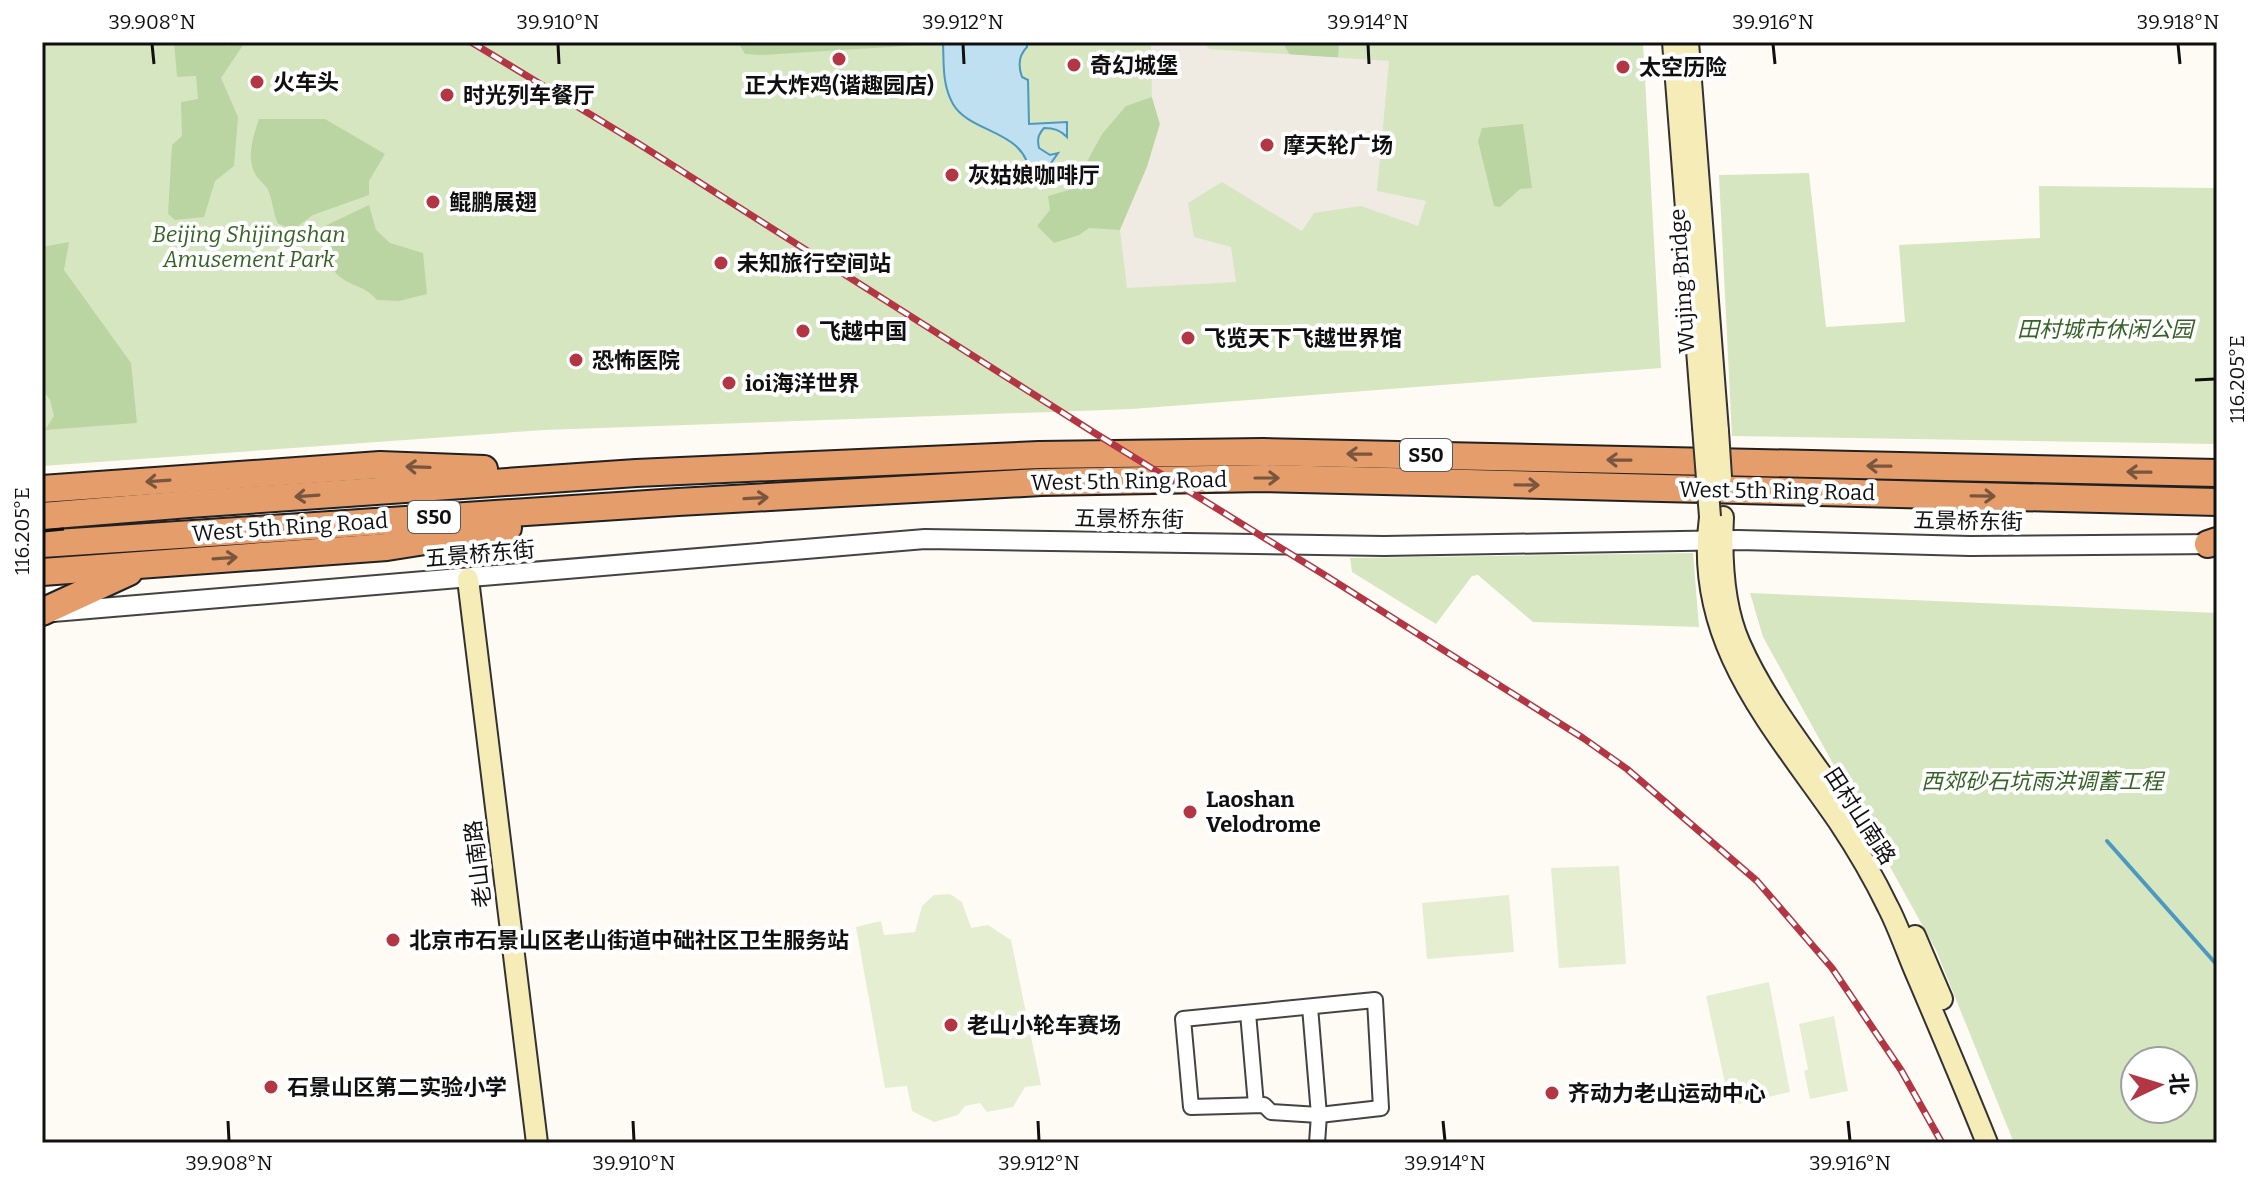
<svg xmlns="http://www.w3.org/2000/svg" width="2259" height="1185" font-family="Bitter,'Noto Sans SC',serif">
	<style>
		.green { fill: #d6e6c1; fill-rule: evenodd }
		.forest { fill: #bbd5a2 }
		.pitch { fill: #e6eed2 }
		.plaza { fill: #efebe3 }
		.water { fill: #bee0f0; stroke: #4d98bf; stroke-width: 2 }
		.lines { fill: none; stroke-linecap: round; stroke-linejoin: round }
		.stream { stroke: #4d98bf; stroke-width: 4 }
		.minor-casing { stroke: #434343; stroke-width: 18 }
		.tertiary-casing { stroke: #434343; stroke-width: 22 }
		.secondary-casing { stroke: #323232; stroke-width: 24 }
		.motorway-casing { stroke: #212121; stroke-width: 30 }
		.minor { stroke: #fff; stroke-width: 14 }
		.tertiary { stroke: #fff; stroke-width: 18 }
		.secondary { stroke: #f6ecb7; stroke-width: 20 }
		.motorway { stroke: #e59d6c; stroke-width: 26 }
		.rail-casing { stroke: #b23643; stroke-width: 7 }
		.rail { stroke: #fff; stroke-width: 4; stroke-dasharray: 12; stroke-linecap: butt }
		.secondary-bridge-casing { stroke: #323232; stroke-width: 24; stroke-linecap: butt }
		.secondary-bridge { stroke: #f6ecb7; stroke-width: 20 }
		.oneway { stroke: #7a563e }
		.ticks { fill: none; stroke: #101010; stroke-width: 3 }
		.poi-dot { fill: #b23643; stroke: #fff; stroke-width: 3 }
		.labels { text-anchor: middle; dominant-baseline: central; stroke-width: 8; stroke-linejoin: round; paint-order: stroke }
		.shield { fill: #fff; stroke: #585858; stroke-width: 2 }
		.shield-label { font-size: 20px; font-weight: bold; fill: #101010 }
		.poi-label { font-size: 22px; font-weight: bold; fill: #101010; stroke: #fff; text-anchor: start }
		.park-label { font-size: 22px; font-style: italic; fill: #366227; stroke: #fff }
		.street-label { font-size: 22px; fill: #101010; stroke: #fff }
		.neatline { fill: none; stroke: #101010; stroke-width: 3 }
		.ticks-label { font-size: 20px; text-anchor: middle; fill: #101010 }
	</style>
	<rect width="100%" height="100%" fill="#fefbf5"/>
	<g class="green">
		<polygon points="42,42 1643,42 1661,368 1132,409 544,430 42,466"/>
		<polygon points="1809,173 1826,327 1905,322 1899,245 2040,238 2039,186 2217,188 2217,444 1732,436 1719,175"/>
		<polygon points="1693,553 1699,627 1533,622 1478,575 1472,576 1436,624 1352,572 1350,558"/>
		<path d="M 1750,593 L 2217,613 L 2217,1143 L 2014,1143 L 1936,950 L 1763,637 ZM 2183,1061 L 2183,1109 L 2135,1109 L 2135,1061 Z"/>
	</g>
	<g class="forest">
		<polygon points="174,42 225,42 226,46 245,42 221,78 238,117 234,166 215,181 204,217 175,220 168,214 172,145 182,136 181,102 198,99 196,76 177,77"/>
		<polygon points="738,42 922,42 921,45 760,55 745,54"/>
		<polygon points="1339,42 1338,58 1290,55 1283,43"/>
		<polygon points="1152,97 1160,124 1147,167 1120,230 1089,228 1079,235 1054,243 1037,226 1050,210 1048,196 1072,189 1102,134 1126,106"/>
		<path d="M 259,119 L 325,119 L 385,154 L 369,181 L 369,195 L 313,215 L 294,229 L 278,224 C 273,212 273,203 269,192 C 267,186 261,182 257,177 C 245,160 253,137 259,119 Z"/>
		<polygon points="1523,124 1532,188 1520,189 1500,207 1494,206 1478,141 1482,128"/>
		<path d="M 369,205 L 376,230 L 390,243 L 423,253 L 427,294 L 399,301 L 377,300 C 363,284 353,288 339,276 C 330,269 329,258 323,248 C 320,242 316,237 312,232 Z"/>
		<polygon points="69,242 64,270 131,363 137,423 45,430 54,416 50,400 42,389 42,247"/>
	</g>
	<g class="pitch">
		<polygon points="1619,866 1626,964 1559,968 1551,868"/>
		<polygon points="950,894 962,902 971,928 988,925 1011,940 1041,1085 1025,1087 1013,1107 987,1112 980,1103 965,1106 958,1115 934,1122 912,1111 907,1086 885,1088 856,927 881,921 884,935 915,932 922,906 934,895"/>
		<polygon points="1509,895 1514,952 1427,959 1422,903"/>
		<polygon points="1769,982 1790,1092 1730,1106 1706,996"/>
		<polygon points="1834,1016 1848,1091 1810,1099 1804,1071 1808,1069 1799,1024"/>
	</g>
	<polygon class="plaza" points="1151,42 1204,42 1209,49 1389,61 1377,191 1426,201 1418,226 1361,206 1314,213 1302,231 1222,182 1188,203 1194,237 1231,247 1236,282 1127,288 1120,230 1147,167 1160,124 1152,97"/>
	<path class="water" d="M 1027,42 L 1027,47 C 1019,55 1018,66 1022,77 L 1028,80 L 1029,124 L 1067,122 L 1067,137 C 1060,130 1054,128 1044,128 C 1038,135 1037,139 1039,148 L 1050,155 L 1058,153 L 1042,176 L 1030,177 C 1028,129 971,135 953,104 C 942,85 944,64 943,43 Z"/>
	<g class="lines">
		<polyline class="stream" points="2107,841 2217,965"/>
		<g class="minor-casing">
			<g id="minor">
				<polygon points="1375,1000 1381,1108 1319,1115 1271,1112 1264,1105 1191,1107 1183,1019"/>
				<polyline points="1310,1007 1319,1115 1317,1143"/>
				<polyline points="1248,1013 1256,1105"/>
			</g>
		</g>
		<g class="tertiary-casing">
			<polyline id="tertiary" points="53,612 925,539 1384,546 1738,540 1970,546 2217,544"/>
		</g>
		<g class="secondary-casing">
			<g id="secondary">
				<polyline points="1673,42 1703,427"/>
				<polyline points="1688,42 1718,431"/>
				<path d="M 1710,517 C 1693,643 1774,727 1839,822 C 1857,849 1874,878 1888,907 C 1900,930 1908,956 1919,980 C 1942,1034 1965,1088 1987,1143"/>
				<path d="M 1723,517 C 1721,559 1723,606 1740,644 C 1767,706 1816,763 1853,820"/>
				<polyline points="468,579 537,1143"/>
				<polyline points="1915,936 1942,999"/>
			</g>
		</g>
		<g class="motorway-casing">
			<g id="motorway">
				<polyline points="42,489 380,465 484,469"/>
				<polyline points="42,516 189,504 636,473 1039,455 1263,452 2217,473"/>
				<polyline points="42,544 678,502 1041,482 1265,478 2217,502"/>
				<polyline points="2208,544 2217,541"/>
				<polyline points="42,572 387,547 508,528"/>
				<polyline points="42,612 129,572"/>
			</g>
		</g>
		<use href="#minor" class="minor"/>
		<use href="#tertiary" class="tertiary"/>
		<use href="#secondary" class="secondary"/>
		<use href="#motorway" class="motorway"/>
		<g class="rail-casing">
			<polyline id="rail" points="471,42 639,144 1093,432 1323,574 1583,738 1627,769 1757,881 1832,968 1901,1070 1942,1143"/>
		</g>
		<use href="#rail" class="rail"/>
		<g class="secondary-bridge-casing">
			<g id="secondary-bridge">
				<polyline points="1703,427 1710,517"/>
				<polyline points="1718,431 1721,477"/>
			</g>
		</g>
		<use href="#secondary-bridge" class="secondary-bridge"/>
	</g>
	<defs><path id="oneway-shaft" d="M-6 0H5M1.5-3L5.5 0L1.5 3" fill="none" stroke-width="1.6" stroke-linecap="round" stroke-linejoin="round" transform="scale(2)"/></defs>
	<g class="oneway">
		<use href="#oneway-shaft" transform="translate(1359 454) rotate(-179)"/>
		<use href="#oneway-shaft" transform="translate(1619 460) rotate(-179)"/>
		<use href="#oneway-shaft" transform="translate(1879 466) rotate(-179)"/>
		<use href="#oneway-shaft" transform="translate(418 467) rotate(-178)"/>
		<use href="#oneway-shaft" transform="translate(2139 472) rotate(-179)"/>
		<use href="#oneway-shaft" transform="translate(1267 478)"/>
		<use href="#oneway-shaft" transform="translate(158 481) rotate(176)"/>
		<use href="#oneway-shaft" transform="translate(1527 485) rotate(1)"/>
		<use href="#oneway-shaft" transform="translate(307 496) rotate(176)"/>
		<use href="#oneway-shaft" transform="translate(1983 496) rotate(1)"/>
		<use href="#oneway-shaft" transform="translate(756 498) rotate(-3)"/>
		<use href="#oneway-shaft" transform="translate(225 558) rotate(-4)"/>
	</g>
	<path class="ticks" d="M 152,44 L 154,64M 558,44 L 559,64M 963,44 L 964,64M 1368,44 L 1369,64M 1773,44 L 1775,64M 2178,44 L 2180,64M 2195,380 L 2215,379M 44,531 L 64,529M 228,1121 L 229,1141M 633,1121 L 634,1141M 1038,1121 L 1039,1141M 1443,1121 L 1445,1141M 1848,1121 L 1850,1141"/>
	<g class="poi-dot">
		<circle cx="839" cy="59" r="8"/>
		<circle cx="1074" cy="65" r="8"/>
		<circle cx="1623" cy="67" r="8"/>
		<circle cx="257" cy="82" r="8"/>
		<circle cx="447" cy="95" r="8"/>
		<circle cx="1267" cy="145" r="8"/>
		<circle cx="952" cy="175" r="8"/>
		<circle cx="433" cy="202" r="8"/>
		<circle cx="721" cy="263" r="8"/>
		<circle cx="803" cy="331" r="8"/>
		<circle cx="1188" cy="338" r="8"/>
		<circle cx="576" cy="360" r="8"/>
		<circle cx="729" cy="383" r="8"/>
		<circle cx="1190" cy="812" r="8"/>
		<circle cx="393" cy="940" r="8"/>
		<circle cx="951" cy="1025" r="8"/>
		<circle cx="271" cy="1087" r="8"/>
		<circle cx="1552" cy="1093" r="8"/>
	</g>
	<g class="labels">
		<g class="shield">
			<rect x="1400" y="439" width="52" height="32" rx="6"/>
			<rect x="408" y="501" width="52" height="32" rx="6"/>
		</g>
		<g class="shield-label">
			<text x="1426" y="455">S50</text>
			<text x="434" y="517">S50</text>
		</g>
		<g class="poi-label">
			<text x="1090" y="65">奇幻城堡</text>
			<text x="1639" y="67">太空历险</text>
			<text x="273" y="82">火车头</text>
			<text x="839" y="85" text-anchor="middle">正大炸鸡(谐趣园店)</text>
			<text x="463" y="95">时光列车餐厅</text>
			<text x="1283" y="145">摩天轮广场</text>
			<text x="968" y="175">灰姑娘咖啡厅</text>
			<text x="449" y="202">鲲鹏展翅</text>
			<text x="737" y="263">未知旅行空间站</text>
			<text x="819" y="331">飞越中国</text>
			<text x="1204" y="338">飞览天下飞越世界馆</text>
			<text x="592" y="360">恐怖医院</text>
			<text x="745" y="383">ioi海洋世界</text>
			<text x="1206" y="799">Laoshan<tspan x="1206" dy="25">Velodrome</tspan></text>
			<text x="409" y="940">北京市石景山区老山街道中础社区卫生服务站</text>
			<text x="967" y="1025">老山小轮车赛场</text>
			<text x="287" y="1087">石景山区第二实验小学</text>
			<text x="1568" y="1093">齐动力老山运动中心</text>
		</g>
		<g class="park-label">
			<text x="249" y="234">Beijing Shijingshan<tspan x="249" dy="25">Amusement Park</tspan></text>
			<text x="2105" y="329">田村城市休闲公园</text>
			<text x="2042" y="781">西郊砂石坑雨洪调蓄工程</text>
		</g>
		<g class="street-label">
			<text transform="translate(1682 281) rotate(-94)">Wujing Bridge</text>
			<text transform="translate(1129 481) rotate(-1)">West 5th Ring Road</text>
			<text transform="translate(1777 491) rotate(1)">West 5th Ring Road</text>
			<text transform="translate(1129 519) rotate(1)">五景桥东街</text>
			<text transform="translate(1968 521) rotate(1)">五景桥东街</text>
			<text transform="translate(290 527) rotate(-4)">West 5th Ring Road</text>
			<text transform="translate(480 554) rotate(-5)">五景桥东街</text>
			<text transform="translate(1860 816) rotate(57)">田村山南路</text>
			<text transform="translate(478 864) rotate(-97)">老山南路</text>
		</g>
	</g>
	<rect width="2259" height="1185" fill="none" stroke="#ffffff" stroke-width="88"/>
	<g transform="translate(2159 1085) rotate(86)"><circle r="38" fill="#ffffff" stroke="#9f9f9f" stroke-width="2"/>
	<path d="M0-6L14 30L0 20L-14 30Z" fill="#b23643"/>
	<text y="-12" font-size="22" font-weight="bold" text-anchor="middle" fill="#101010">北</text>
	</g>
	<rect x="44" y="44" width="2171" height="1097" class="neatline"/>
	<g class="ticks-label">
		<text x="152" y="29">39.908°N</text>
		<text x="558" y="29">39.910°N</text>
		<text x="963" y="29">39.912°N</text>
		<text x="1368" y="29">39.914°N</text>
		<text x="1773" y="29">39.916°N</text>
		<text x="2178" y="29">39.918°N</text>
		<text transform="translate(2237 379) rotate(-90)" y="7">116.205°E</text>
		<text transform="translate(22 531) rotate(-90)" y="7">116.205°E</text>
		<text x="229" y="1170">39.908°N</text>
		<text x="634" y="1170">39.910°N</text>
		<text x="1039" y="1170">39.912°N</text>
		<text x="1445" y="1170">39.914°N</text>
		<text x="1850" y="1170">39.916°N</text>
	</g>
</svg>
